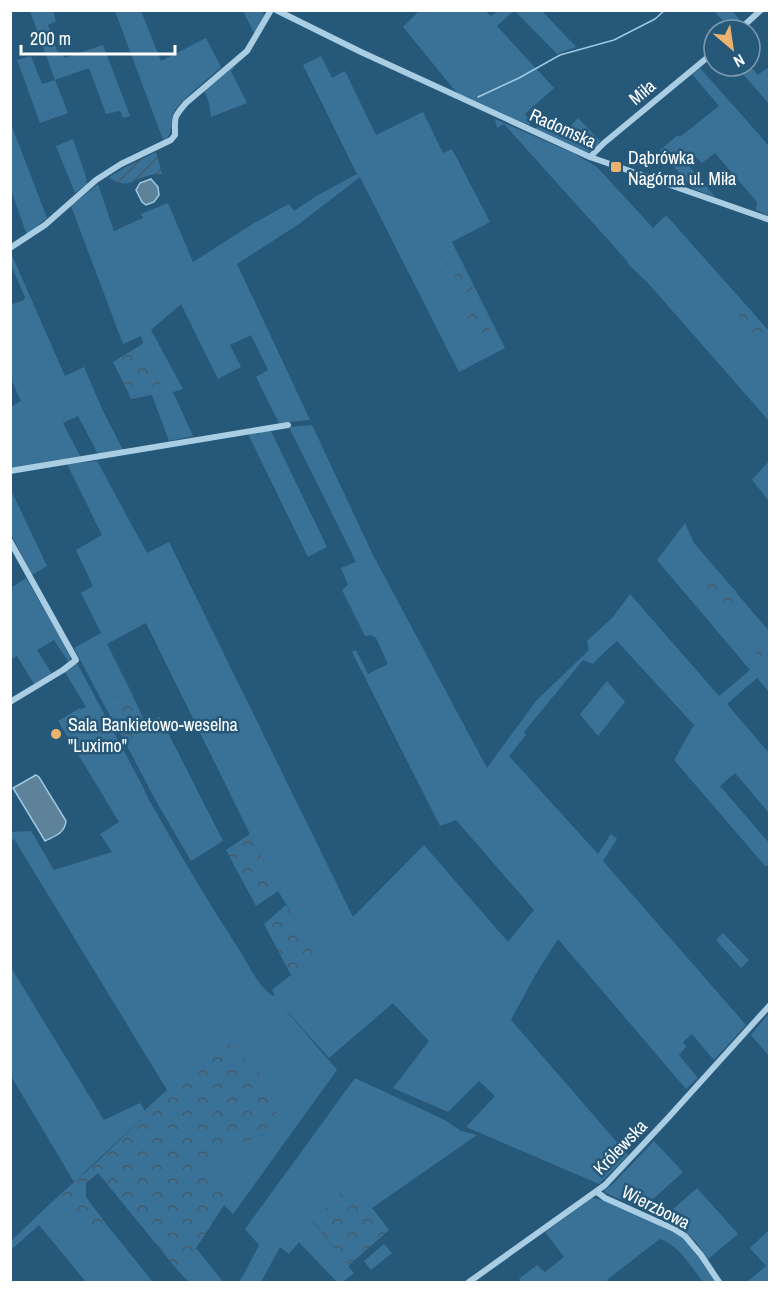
<svg xmlns="http://www.w3.org/2000/svg" width="780" height="1293" font-family="'Archivo Narrow',sans-serif">
	<style>
		.grass { fill: #3a7297 }
		.forest { fill: url(#forest-crowns) }
		.garden { fill: url(#garden-furrows) }
		.water { fill: #5e829a; stroke: #9dc9e4; stroke-width: 1.5 }
		.lines { fill: none; stroke-linecap: round; stroke-linejoin: round }
		.stream { stroke: #9dc9e4; stroke-width: 1.5 }
		.minor { stroke: #a9cde3; stroke-width: 6 }
		.poi-dot { fill: #ecb36e; stroke: #265879; stroke-width: 2 }
		.labels { text-anchor: middle; dominant-baseline: central; stroke-width: 5; stroke-linejoin: round; paint-order: stroke }
		.street-label { font-size: 18px; fill: #fff; stroke: #265879 }
		.poi-label { font-size: 18px; fill: #fff; stroke: #265879; text-anchor: start }
	</style>
	<defs>
		<pattern id="forest-crowns" width="20" height="18" patternUnits="userSpaceOnUse" patternTransform="scale(1.5)"><rect width="20" height="18" fill="#3a7297"/><path d="M2 6a3 3 0 1 1 6 0M12 15a3 3 0 1 1 6 0" fill="none" stroke="#455b6a"/></pattern>
		<pattern id="garden-furrows" width="10" height="10" patternUnits="userSpaceOnUse" patternTransform="scale(1.5)"><rect width="10" height="10" fill="#3a7297"/><path d="M-1 1l2-2M0 10L10 0M9 11l2-2" fill="none" stroke="#455b6a"/></pattern>
	</defs>
	<rect width="100%" height="100%" fill="#265879"/>
	<g class="grass">
		<polygon points="262,10 264,16 254,33 243,11"/>
		<polygon points="30,11 53,11 56,21 48,25 58,53 62,52 64,58 103,45 130,116 123,118 120,111 106,114 89,68 55,80 68,113 40,123 17,60 31,56 42,84 55,80"/>
		<path d="M 115,11 L 141,11 L 161,61 L 206,38 L 221,67 C 207,80 185,96 175,110 C 169,120 175,134 164,140 L 162,137 Z"/>
		<polygon points="419,11 485,11 491,16 498,11 514,11 497,26 554,88 525,114 531,122 529,125 457,93 403,27"/>
		<polygon points="515,11 542,11 576,47 557,54"/>
		<polygon points="714,11 732,11 741,21 731,29"/>
		<polygon points="321,56 332,78 345,71 376,135 423,112 443,153 452,149 490,222 452,242 505,348 459,372 360,177 299,224 237,264 310,420 279,423 256,377 268,370 251,335 230,345 241,367 218,379 181,304 151,330 183,389 173,392 193,436 169,441 152,395 131,399 129,395 135,396 161,384 152,361 141,345 143,342 141,336 123,344 71,206 98,184 114,231 143,218 141,214 168,203 193,262 254,223 289,204 294,211 318,195 357,174 303,65"/>
		<polygon points="236,66 231,71 247,103 211,117 209,103 204,90 233,67"/>
		<polygon points="736,66 750,66 758,75 767,68 769,71 769,104"/>
		<polygon points="700,68 769,146 769,216 756,210 757,202 715,153 702,163 693,154 685,161 715,197 692,188 660,150 678,135 680,137 719,106 692,74"/>
		<polygon points="578,118 600,141 597,147 588,152 536,129 538,125 562,136"/>
		<polygon points="495,119 575,154 597,167 653,228 666,215 769,331 769,421 647,282 627,263 628,262 504,124 497,128"/>
		<polygon points="11,124 47,218 27,235 11,190"/>
		<polygon points="73,139 86,177 87,184 75,193 56,146"/>
		<polygon points="11,253 65,376 84,367 103,411 123,450 98,454 78,416 63,423 81,458 11,471 11,407 21,401 11,379 10,305 24,300 25,297 11,265"/>
		<path d="M 312,425 L 373,555 L 487,768 L 536,701 L 589,650 L 587,641 L 613,617 L 630,594 L 719,696 L 750,670 L 657,560 L 685,523 L 694,543 L 769,631 L 769,692 L 757,678 L 727,704 L 769,753 L 769,813 L 735,773 L 720,786 L 769,843 L 769,863 L 766,867 L 674,760 L 694,725 L 617,641 L 597,659 L 593,664 L 583,660 L 524,732 L 526,735 L 509,756 L 598,854 L 611,834 L 617,839 L 603,861 L 746,1025 L 714,1060 L 692,1034 L 683,1042 L 686,1047 L 679,1055 L 698,1078 L 686,1089 L 558,939 L 534,977 L 511,1020 L 628,1155 L 599,1184 L 466,1127 L 495,1096 L 479,1081 L 448,1112 L 393,1088 L 429,1041 L 393,1003 L 329,1058 L 277,1000 L 337,1070 L 233,1214 L 224,1205 L 230,1196 L 229,1187 L 214,1173 L 209,1163 L 216,1150 L 268,1133 L 275,1100 L 264,1080 L 250,1063 L 167,1090 L 14,839 L 11,840 L 10,832 L 31,831 L 54,870 L 112,852 L 100,834 L 119,822 L 58,721 L 80,708 L 81,709 L 86,707 L 65,672 L 77,663 L 142,785 L 149,800 C 178,851 208,902 240,951 C 248,964 260,989 273,996 L 297,976 L 296,920 L 278,891 L 146,623 L 107,644 L 132,694 L 125,691 L 104,705 L 74,648 L 101,633 L 81,593 L 93,586 L 76,550 L 102,535 L 67,464 L 97,461 L 147,553 L 169,542 L 353,917 L 424,845 L 508,942 L 534,910 L 456,820 L 440,826 L 352,652 L 356,650 L 368,674 L 388,664 L 376,638 L 371,635 L 365,636 L 342,590 L 348,585 L 341,568 L 356,562 L 289,427 Z"/>
		<polygon points="270,430 271,431 327,547 308,557 248,434 254,433 256,434 259,434 259,432"/>
		<polygon points="769,461 769,501 752,480"/>
		<polygon points="11,490 47,566 32,575 11,534"/>
		<polygon points="26,578 71,656 69,663 54,640 37,650 52,674 34,684 17,656 11,659 11,588"/>
		<polygon points="607,681 625,702 598,736 580,714"/>
		<polygon points="160,717 223,841 191,861 156,801 124,740 135,745 149,731 146,725"/>
		<polygon points="723,933 749,960 741,968 716,940"/>
		<polygon points="10,966 104,1120 140,1103 147,1114 74,1182 11,1076"/>
		<polygon points="769,1013 769,1056 751,1035"/>
		<polygon points="355,1078 445,1120 461,1131 477,1135 372,1208 349,1183 313,1222 354,1273 343,1282 337,1282 299,1242 289,1254 280,1247 261,1282 238,1282 243,1276 259,1245 245,1229"/>
		<polygon points="654,1141 683,1172 642,1209 606,1193 604,1190 612,1185"/>
		<polygon points="697,1188 738,1234 708,1259 696,1242 684,1230 662,1219"/>
		<path d="M 594,1198 L 611,1203 L 677,1234 L 686,1240 L 716,1282 L 703,1282 C 691,1267 680,1247 661,1239 L 657,1241 L 607,1280 L 608,1282 L 521,1282 L 519,1279 L 537,1265 L 545,1272 L 564,1257 L 545,1232 L 591,1199 Z"/>
		<polygon points="54,1200 90,1238 106,1224 153,1282 86,1282 39,1225 11,1250 11,1241"/>
		<polygon points="769,1230 769,1282 747,1282 766,1266 750,1248"/>
		<polygon points="384,1244 392,1253 371,1270 364,1261"/>
		<polygon points="196,1248 223,1282 189,1282 180,1273"/>
	</g>
	<g class="forest">
		<path d="M 449,254 L 463,267 L 487,318 L 493,341 L 488,345 L 482,341 L 478,332 L 472,327 L 458,295 L 456,286 L 461,282 C 458,276 454,277 450,273 C 446,269 446,261 446,255 Z"/>
		<path d="M 738,305 L 742,305 L 769,335 L 769,359 C 756,343 736,327 738,305 Z"/>
		<path d="M 141,345 L 149,356 L 162,379 L 161,384 C 151,389 141,395 130,396 L 113,362 Z"/>
		<path d="M 717,570 L 737,593 L 732,604 C 720,600 708,600 704,587 Z"/>
		<polygon points="760,630 769,632 769,669 758,658 755,634"/>
		<polygon points="125,691 132,694 149,731 146,740 135,745 124,740 104,705"/>
		<polygon points="250,834 278,891 256,906 226,850"/>
		<polygon points="286,905 297,921 315,956 297,976 275,995 272,990 291,975 264,924"/>
		<path d="M 224,1038 C 242,1055 267,1076 275,1100 C 277,1108 277,1119 278,1128 L 268,1133 L 216,1150 L 209,1163 L 214,1173 L 229,1187 L 230,1196 L 180,1273 L 98,1173 L 86,1183 L 86,1197 L 106,1224 L 90,1238 L 54,1200 L 96,1163 L 146,1115 L 145,1110 Z"/>
		<polygon points="349,1183 372,1208 389,1230 348,1266 313,1221"/>
	</g>
	<path class="garden" d="M 156,152 L 162,174 C 157,174 152,174 147,176 C 131,180 126,190 109,177 L 126,167 Z"/>
	<g class="water">
		<polygon points="151,179 158,187 159,195 154,202 146,205 142,202 136,190 140,183"/>
		<path d="M 36,775 L 39,777 L 66,821 C 65,833 55,836 45,841 L 13,788 Z"/>
	</g>
	<g class="lines">
		<polyline class="stream" points="478,97 519,78 560,55 614,40 655,19 665,10"/>
		<g class="minor">
			<polyline points="276,10 361,52 590,157 770,220"/>
			<polyline points="739,30 761,10"/>
			<polyline points="590,157 604,143 714,52"/>
			<path d="M 10,248 L 45,225 L 96,180 L 121,164 L 171,140 L 175,135 C 175,117 173,118 186,103 L 247,51 L 271,10"/>
			<polyline points="10,471 288,425"/>
			<polyline points="10,541 76,660 63,670 10,702"/>
			<polyline points="597,1192 605,1198 674,1229 685,1236 701,1255 719,1282"/>
			<polyline points="469,1282 605,1185 667,1119 770,1005"/>
		</g>
	</g>
	<g class="poi-dot">
		<rect x="610" y="161" width="12" height="12" rx="3"/>
		<circle cx="56" cy="734" r="6"/>
	</g>
	<g class="labels">
		<g class="street-label">
			<text transform="translate(642 92) rotate(-40)">Miła</text>
			<text transform="translate(563 128) rotate(24)">Radomska</text>
			<text transform="translate(620 1147) rotate(-46)">Królewska</text>
			<text transform="translate(656 1207) rotate(27)">Wierzbowa</text>
		</g>
		<g class="poi-label">
			<text x="628" y="157">Dąbrówka<tspan x="628" dy="21">Nagórna ul. Miła</tspan></text>
			<text x="68" y="724">Sala Bankietowo-weselna<tspan x="68" dy="21">"Luximo"</tspan></text>
		</g>
	</g>
	<rect width="780" height="1293" fill="none" stroke="#ffffff" stroke-width="24"/>
	<g transform="translate(732 48) rotate(151)"><circle r="28" fill="#265879" stroke="#7d9baf" stroke-width="1.5"/>
	<path d="M0-4.5L10 22L0 15L-10 22Z" fill="#ecb36e"/>
	<text y="-9" font-size="16" font-weight="bold" text-anchor="middle" fill="#ffffff">N</text>
	</g>
	<path d="M21 45v9h154v-9" fill="none" stroke="#ffffff" stroke-width="3"/>
	<text x="30" y="45" font-size="18" fill="#ffffff" stroke="#265879" stroke-width="4.5" paint-order="stroke">200 m</text>
</svg>
